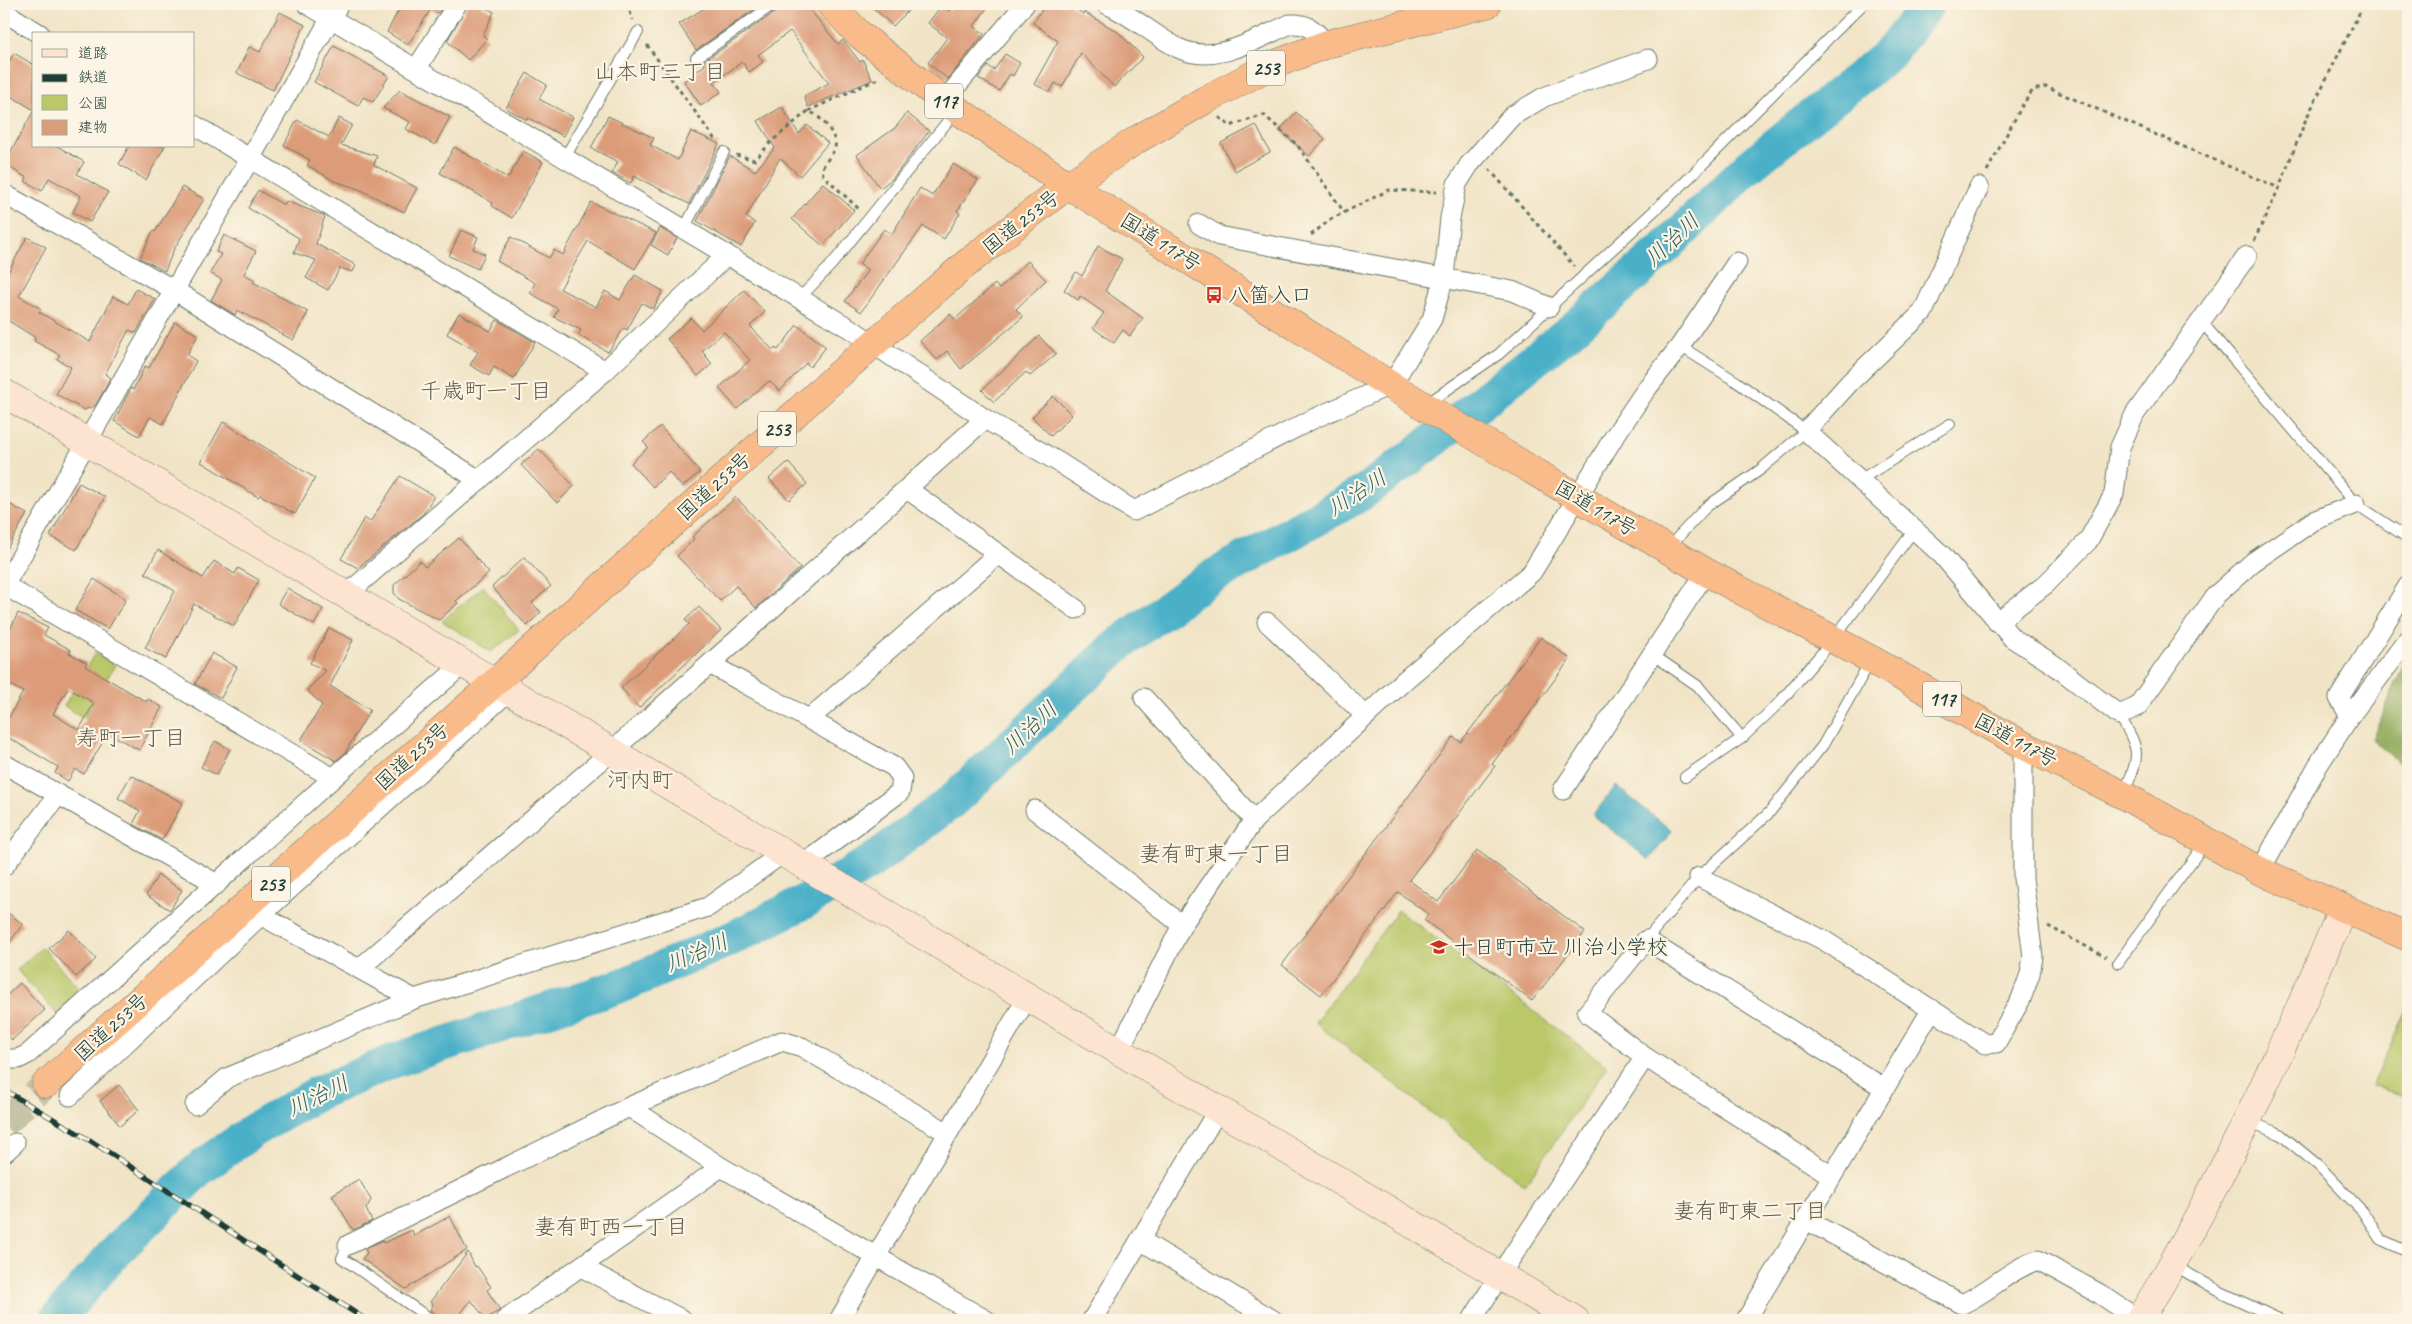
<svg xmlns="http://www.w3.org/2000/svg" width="2412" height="1324" font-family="Caveat,'Klee One',sans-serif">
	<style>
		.green { fill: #bac86a; stroke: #6c824f }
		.forest { fill: #93ac5e; stroke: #597449 }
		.water { fill: #48b0c8; stroke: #34767e }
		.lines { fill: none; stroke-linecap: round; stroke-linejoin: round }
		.river { stroke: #48b0c8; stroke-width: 35 }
		.building { fill: #dc9c79; fill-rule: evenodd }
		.highway-tunnel { stroke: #c7c3a9; stroke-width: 28; stroke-dasharray: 28 14; stroke-linecap: butt }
		.lane-casing { stroke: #687767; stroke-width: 12 }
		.street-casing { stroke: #687767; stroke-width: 21 }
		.secondary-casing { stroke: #687767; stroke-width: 29 }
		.highway-casing { stroke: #687767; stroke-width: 29 }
		.path { stroke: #687767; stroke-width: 3; stroke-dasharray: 4 4; stroke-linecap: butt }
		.lane { stroke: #fff; stroke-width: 10 }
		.street { stroke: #fff; stroke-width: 19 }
		.secondary { stroke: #fde4d1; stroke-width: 28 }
		.highway { stroke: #fabb8b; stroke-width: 28 }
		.rail-casing { stroke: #1f3d34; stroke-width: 5.5 }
		.rail { stroke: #fcf5e5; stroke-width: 4; stroke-dasharray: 11; stroke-linecap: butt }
		.labels { text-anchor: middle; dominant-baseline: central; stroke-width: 4.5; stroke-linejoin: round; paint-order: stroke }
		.shield { fill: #fcf5e5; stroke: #617469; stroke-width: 1 }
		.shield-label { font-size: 20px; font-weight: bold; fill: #1f3d34 }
		.street-label { font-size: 21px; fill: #1f3d34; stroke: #fcf5e5 }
		.poi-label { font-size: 21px; fill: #1f3d34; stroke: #fcf5e5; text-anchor: start }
		.neighbourhood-label { font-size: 22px; fill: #615e4c; stroke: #fcf5e5 }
		.water-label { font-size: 22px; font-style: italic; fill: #2b6060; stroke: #fcf5e5 }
	</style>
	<rect width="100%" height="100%" fill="#fcf5e5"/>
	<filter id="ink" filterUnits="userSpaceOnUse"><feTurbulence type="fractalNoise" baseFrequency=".02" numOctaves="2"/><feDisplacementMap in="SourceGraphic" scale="10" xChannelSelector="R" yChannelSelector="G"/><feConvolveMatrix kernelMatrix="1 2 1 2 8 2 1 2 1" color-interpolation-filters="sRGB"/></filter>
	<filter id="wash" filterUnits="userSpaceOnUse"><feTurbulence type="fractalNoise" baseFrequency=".0096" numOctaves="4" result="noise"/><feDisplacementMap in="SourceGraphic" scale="20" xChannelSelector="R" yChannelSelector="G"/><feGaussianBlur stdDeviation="1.12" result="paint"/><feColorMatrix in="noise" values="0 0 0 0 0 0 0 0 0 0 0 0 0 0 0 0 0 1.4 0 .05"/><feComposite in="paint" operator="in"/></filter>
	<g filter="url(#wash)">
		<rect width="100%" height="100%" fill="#f1e4c6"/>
		<g class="green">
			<polygon points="483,586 519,630 491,652 442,621"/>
			<polygon points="95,653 115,665 84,718 64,706"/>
			<polygon points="1398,910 1607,1066 1525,1185 1315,1023"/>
			<polygon points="42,947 85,995 60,1018 17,970"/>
			<polygon points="2408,1005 2408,1097 2372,1086"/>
		</g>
		<polygon class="forest" points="2408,655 2408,771 2372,739"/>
		<polygon class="water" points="1616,786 1672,831 1649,860 1593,815"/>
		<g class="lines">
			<polyline class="river" points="56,1320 116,1251 198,1170 254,1130 318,1093 393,1061 623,985 735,937 802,903 872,861 951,802 1118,645 1205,581 1361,494 1425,447 1573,329 1667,246 1748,167 1889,54 1928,4"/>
		</g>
		<g id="blocks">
			<g class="building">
				<polygon points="402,4 444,4 438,13 431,9 408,45 387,32"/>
				<polygon points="468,4 478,4 494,12 483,35 487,39 468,60 447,41"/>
				<polygon points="711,4 762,4 696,50 679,24"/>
				<polygon points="781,4 805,4 838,44 843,40 860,62 863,60 872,80 808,107 804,96 829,83 790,31 758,55 763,62 749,72 742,62 714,82 721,92 701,106 684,81 705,65 703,62 778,10"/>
				<polygon points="869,4 900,4 908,11 893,26"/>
				<polygon points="955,4 990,4 974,26 984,34 948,79 928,63 947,38 928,23 942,5 949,11"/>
				<polygon points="1046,4 1069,4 1083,14 1084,12 1118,32 1143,57 1114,87 1081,53 1062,87 1055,83 1050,92 1034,84 1058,41 1033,23"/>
				<polygon points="280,12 305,25 273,90 237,73 249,47 260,52"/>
				<polygon points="334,46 389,76 373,102 363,97 358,106 314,82"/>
				<polygon points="14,53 34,65 34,146 57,146 84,162 77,174 108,192 90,222 73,212 81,196 49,178 42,191 25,181 27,178 4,164 34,110 4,92 4,71"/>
				<polygon points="1005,54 1020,63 1013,76 1010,74 999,91 978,78 988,66 994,70"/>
				<polygon points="527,73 547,85 539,99 573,117 563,136 528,118 527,120 506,108"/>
				<polygon points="400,90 450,117 435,145 406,129 410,122 383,108"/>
				<polygon points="782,107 799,134 807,125 828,143 800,176 780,158 746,217 755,223 741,247 697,221 730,156 755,171 775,148 758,121"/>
				<polygon points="1296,112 1325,139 1309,156 1280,130"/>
				<polygon points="907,113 929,131 892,179 880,188 857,155 895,128"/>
				<polygon points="608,116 654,138 650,145 678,160 691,131 719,144 689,204 634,176 631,183 612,173 618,162 591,148"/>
				<polygon points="339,118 352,125 341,145 377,156 374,165 417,188 404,212 359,189 334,181 307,165 310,160 284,145 297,120 329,137"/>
				<polygon points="1256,125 1270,152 1235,171 1221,143"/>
				<polygon points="129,146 165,146 146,180 119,164"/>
				<polygon points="454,147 508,178 523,151 543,162 512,218 492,206 493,203 440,173"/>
				<polygon points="953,164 978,180 957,211 960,213 944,239 923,226 861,312 845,301 868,270 859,264 884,229 892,234 920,188 932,196"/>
				<polygon points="823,183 854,210 823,246 792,219"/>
				<polygon points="182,187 204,199 173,251 165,271 140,258 153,231 155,232"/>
				<polygon points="258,190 284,205 286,201 325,216 316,244 356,265 353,272 340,268 328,290 306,278 316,260 294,253 299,238 248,208"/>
				<polygon points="591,202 656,233 635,269 588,241 560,289 596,307 605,291 620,300 635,275 663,291 653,309 642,303 627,330 624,328 608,352 578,335 581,330 554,317 558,309 530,293 535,283 497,261 511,237 549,258 554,250 563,255"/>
				<polygon points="660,228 677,238 668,255 651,245"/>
				<polygon points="461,230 478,237 473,249 485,254 478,269 449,256"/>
				<polygon points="224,235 256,251 244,274 255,280 253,282 308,312 293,340 237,310 235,315 211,300 222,280 210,273 221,254 216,252"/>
				<polygon points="27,237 46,247 19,296 41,309 39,312 90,342 113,296 128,304 136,289 155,299 136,333 129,330 105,374 111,378 95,406 84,410 56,394 71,367 57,359 60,355 34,341 36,338 7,320 4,326 4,280"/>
				<polygon points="1098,246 1122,259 1105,291 1143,318 1130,336 1123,330 1114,343 1093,328 1104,313 1080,296 1078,300 1064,290 1076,272 1082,276"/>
				<polygon points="1028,261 1046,280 1016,309 1023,317 961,369 947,351 937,360 920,341 950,314 955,319 995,284 999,289"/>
				<polygon points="744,290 765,312 750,326 773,350 775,348 778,350 797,325 826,347 810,367 806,363 780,391 769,381 737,409 719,388 750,360 724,332 702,351 712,364 698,376 667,339 691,318 702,330"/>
				<polygon points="459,313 490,331 497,320 535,342 514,379 494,367 489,376 470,365 478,352 447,334"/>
				<polygon points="175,322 198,335 187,355 196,361 163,424 150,417 139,436 114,421 131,388 133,390 145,366 149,368"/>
				<polygon points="1039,336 1056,354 1030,376 1026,372 994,402 982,390"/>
				<polygon points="1053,396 1072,415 1051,436 1032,417"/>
				<polygon points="223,422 315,478 295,514 260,495 258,497 201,462"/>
				<polygon points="660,426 700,472 682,487 669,472 653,487 631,463 648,447 643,442"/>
				<polygon points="539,449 574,486 557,503 521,465"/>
				<polygon points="788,462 807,484 789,500 769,479"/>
				<polygon points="400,476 434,496 424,513 358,568 341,559 364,518 370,522"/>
				<polygon points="79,483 105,497 76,550 50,536"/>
				<polygon points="736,497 800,568 756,608 736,586 720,601 677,556 694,539 692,537"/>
				<polygon points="4,501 27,514 4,554"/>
				<polygon points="459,538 489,573 456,601 458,603 439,620 399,599 394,593 394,585 420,561 425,567"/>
				<polygon points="158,550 203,578 214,561 235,574 238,568 259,580 234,626 194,604 166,659 145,648 175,591 145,573"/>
				<polygon points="524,557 551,586 532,603 541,612 527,626 492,587"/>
				<polygon points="94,579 126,599 108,629 75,610"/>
				<polygon points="287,588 323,609 314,625 278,604"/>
				<polygon points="699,607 721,630 639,708 621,688 689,624 685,620"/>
				<path d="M 18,613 L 48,628 L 44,635 L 71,650 L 69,653 L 87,663 L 85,666 L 147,702 L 148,699 L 162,707 L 139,750 L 108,733 L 84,774 L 75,769 L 68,781 L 55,773 L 58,767 L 4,735 L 4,726 L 23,692 L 4,682 L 4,642 ZM 68,688 L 94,703 L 79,730 L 53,714 Z"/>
				<polygon points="329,628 353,640 330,686 370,710 345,753 336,761 301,740 322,705 307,690 326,671 310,663"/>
				<polygon points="1541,637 1570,659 1492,764 1495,766 1409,880 1438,902 1477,850 1585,932 1532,1001 1424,920 1428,914 1398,892 1321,995 1282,965 1453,737 1461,742"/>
				<polygon points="212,653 237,667 221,698 195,684"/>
				<polygon points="215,741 230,749 217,775 201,767"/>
				<polygon points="131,775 183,803 162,840 133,824 140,811 118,798"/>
				<polygon points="158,875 182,890 170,910 146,895"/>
				<polygon points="4,910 23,924 4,950"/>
				<polygon points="69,930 96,959 76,977 49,948"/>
				<polygon points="20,983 45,1010 12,1040 4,1032 4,998"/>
				<polygon points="119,1085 139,1110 120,1126 100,1101"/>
				<polygon points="359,1179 371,1200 366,1209 372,1221 353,1230 332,1195"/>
				<polygon points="450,1216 467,1250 406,1289 362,1259 367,1253 365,1249 383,1240 384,1243 412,1230 414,1236"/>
				<polygon points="468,1252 475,1267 477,1266 491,1287 487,1290 500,1310 486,1319 471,1300 456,1320 444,1320 430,1310 433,1304 430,1302"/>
			</g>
		</g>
	</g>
	<g filter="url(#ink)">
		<use href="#blocks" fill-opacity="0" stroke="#687767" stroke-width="1"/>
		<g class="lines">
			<polyline class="highway-tunnel" points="4,1124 46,1084"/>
			<g class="lane-casing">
				<g id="lane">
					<polyline points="696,58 774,4"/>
					<polyline points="565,157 638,32"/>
					<polyline points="684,229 724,152"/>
					<polyline points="799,299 832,264 956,111"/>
					<polyline points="2201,321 2356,504 2408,538"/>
					<polyline points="1425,405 1499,354 1683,184 1863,4"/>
					<polyline points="1858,481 1950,424"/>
					<polyline points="1667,549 1706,507 1760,470 1806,431 1737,382 1680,346"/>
					<polyline points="1653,655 1698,686 1742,738"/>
					<path d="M 2119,715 C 2142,753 2140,755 2123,795"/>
					<polyline points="1685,777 1742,738 1779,703 1833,640 1914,530"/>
					<polyline points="1646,940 1699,877 1769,813 1823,745 1871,660"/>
					<polyline points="2118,963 2205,843"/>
					<polyline points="2248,1121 2280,1134 2319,1166 2363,1212 2380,1239 2408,1252"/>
					<polyline points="348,1245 342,1258 432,1320"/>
					<polyline points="2173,1265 2223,1293 2281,1320"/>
				</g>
			</g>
			<g class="street-casing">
				<g id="street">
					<polyline points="307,4 854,331 985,419 1060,463 1134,511 1313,419 1392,384 1432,319 1444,277 1450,218 1457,184 1469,165 1512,116 1544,97 1648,59"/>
					<path d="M 1106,4 C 1132,15 1153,35 1178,48 C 1215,66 1256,39 1290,24 C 1310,23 1314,31 1327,44"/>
					<polyline points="4,12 40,34"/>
					<polyline points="417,68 457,4"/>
					<polyline points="944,101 1025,4"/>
					<polyline points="194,125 605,371"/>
					<polyline points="1979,187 1923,312 1850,382 1806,431 1942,555 2012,638 2053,664 2119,715 2137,707 2216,595 2253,562 2313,521 2356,504"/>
					<polyline points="4,194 174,290 479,480"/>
					<polyline points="1199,224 1219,236 1512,291 1549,307"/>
					<polyline points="907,489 1076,609"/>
					<polyline points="4,585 333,778"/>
					<polyline points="4,586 339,4"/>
					<polyline points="346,595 605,371 727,255"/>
					<polyline points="1267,622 1366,716"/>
					<polyline points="1997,622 2046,584 2088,541 2114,494 2120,447 2135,414 2247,256"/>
					<polyline points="710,664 894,767 902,778 900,792 803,865"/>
					<polyline points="1144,698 1254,820"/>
					<polyline points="2350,716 2339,698 2408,586"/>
					<polyline points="809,719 998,554"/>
					<polyline points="4,764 217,884"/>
					<polyline points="1563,790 1706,572"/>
					<polyline points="1035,810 1182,925"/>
					<polyline points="4,866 58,795"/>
					<polyline points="2260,871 2317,767 2350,716 2408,639"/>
					<polyline points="1699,877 1825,941 1985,1044 1996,1043 2021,999 2030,974 2033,957 2023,878 2023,745"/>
					<polyline points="251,910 414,999"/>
					<polyline points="360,968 612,751 985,419"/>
					<polyline points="1119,1050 1182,925 1254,820 1406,679 1532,572 1614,437 1645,391 1680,346 1737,262"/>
					<polyline points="1645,1057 1587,1013 1646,940 1884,1088"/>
					<polyline points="4,1059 18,1059 28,1054 333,778 462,665"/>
					<polyline points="70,1096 261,915 509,691"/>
					<polyline points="195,1105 227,1078 414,999 708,907 783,853"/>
					<polyline points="629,1107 721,1167 986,1320"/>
					<polyline points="4,1153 15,1143"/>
					<path d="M 1806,1220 L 1962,1304 C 1989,1292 2010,1269 2038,1260 L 2100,1294 L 2139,1320"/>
					<polyline points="1140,1240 1273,1320"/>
					<polyline points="348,1245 629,1107 782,1041 802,1047 948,1133"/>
					<polyline points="581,1267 683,1320"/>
					<polyline points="505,1320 721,1167"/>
					<polyline points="839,1320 1027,998"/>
					<polyline points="1092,1320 1218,1110"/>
					<polyline points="1472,1320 1499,1276 1645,1057 1832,1176"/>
					<polyline points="1746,1320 1932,1009"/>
				</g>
			</g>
			<g class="secondary-casing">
				<g id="secondary">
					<polyline points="4,393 1575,1320"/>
					<path d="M 2139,1320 C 2184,1248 2222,1173 2259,1096 C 2288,1034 2317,973 2342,909"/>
				</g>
			</g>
			<g class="highway-casing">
				<g id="highway">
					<polyline points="830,4 859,34 944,101 1068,185 1424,406 1579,498 1706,572 1872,660 2023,745 2123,795 2260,871 2408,937"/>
					<polyline points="46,1084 873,344 967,263 1068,185 1138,139 1205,100 1270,66 1327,44 1487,4"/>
				</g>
			</g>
			<g class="path">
				<polyline points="627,4 633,20"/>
				<polyline points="647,45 716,141"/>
				<polyline points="808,111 880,78"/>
				<polyline points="1219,117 1230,126 1264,115 1298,146 1344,212"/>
				<path d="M 736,155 L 755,160 L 772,141 L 808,111 C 819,114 838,135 835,148 C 833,154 825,162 822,168 L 823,175 L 859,209"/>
				<polyline points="1489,169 1574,266"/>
				<polyline points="1987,171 2023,104 2033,90 2046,87 2279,188"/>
				<polyline points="1311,235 1331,219 1389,190 1437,192"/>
				<polyline points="2254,241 2279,188 2306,119 2364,4"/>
				<polyline points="2048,926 2106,957"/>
			</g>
			<use href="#lane" class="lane"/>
			<use href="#street" class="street"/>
			<use href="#secondary" class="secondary"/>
			<use href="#highway" class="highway"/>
			<g class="rail-casing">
				<polyline id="rail" points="4,1090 91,1141 366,1320"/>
			</g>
			<use href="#rail" class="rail"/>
		</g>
	</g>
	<defs>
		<g id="bus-bare" transform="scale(1.35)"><path d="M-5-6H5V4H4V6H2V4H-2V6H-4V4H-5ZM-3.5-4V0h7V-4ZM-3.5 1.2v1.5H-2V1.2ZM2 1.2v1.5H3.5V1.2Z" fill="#c8321e" stroke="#fcf5e5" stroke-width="2.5" paint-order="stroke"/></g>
		<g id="school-bare" transform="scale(1.35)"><path d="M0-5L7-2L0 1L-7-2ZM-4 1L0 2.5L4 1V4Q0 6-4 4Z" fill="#c8321e" stroke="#fcf5e5" stroke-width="2.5" paint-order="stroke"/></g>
	</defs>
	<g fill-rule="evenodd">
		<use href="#bus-bare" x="1214" y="295"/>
		<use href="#school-bare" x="1439" y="947"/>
	</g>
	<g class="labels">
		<g class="shield">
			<rect x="1247" y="50.5" width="38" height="35" rx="4"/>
			<rect x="925" y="83.5" width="38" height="35" rx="4"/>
			<rect x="758" y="411.5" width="38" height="35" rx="4"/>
			<rect x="1923" y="681.5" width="38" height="35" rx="4"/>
			<rect x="252" y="866.5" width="38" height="35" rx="4"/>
		</g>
		<g class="shield-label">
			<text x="1266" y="68">253</text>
			<text x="944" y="101">117</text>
			<text x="777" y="429">253</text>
			<text x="1942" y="699">117</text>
			<text x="271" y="884">253</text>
		</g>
		<g class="street-label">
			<text transform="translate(1021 222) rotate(-38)">国道253号</text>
			<text transform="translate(1161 242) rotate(32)">国道117号</text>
			<text transform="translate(714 486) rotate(-42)">国道253号</text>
			<text transform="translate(1596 508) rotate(30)">国道117号</text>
			<text transform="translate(2016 740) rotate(28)">国道117号</text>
			<text transform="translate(412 756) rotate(-42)">国道253号</text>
			<text transform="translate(111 1027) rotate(-42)">国道253号</text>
		</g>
		<g class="poi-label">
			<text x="1228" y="295">八箇入口</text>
			<text x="1453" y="947">十日町市立 川治小学校</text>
		</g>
		<g class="neighbourhood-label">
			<text x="660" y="72">山本町三丁目</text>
			<text x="486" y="391">千歳町一丁目</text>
			<text x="131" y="738">寿町一丁目</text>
			<text x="640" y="780">河内町</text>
			<text x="1216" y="854">妻有町東一丁目</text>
			<text x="1750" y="1211">妻有町東二丁目</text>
			<text x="611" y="1227">妻有町西一丁目</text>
		</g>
		<g class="water-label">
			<text transform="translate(1672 240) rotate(-43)">川治川</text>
			<text transform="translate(1357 493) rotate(-33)">川治川</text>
			<text transform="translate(1030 728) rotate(-43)">川治川</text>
			<text transform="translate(697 953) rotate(-23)">川治川</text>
			<text transform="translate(318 1096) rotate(-26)">川治川</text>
		</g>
	</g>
	<rect width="2412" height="1324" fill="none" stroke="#fcf5e5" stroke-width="20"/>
	<rect x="32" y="32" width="162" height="115" fill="#fcf5e5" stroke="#a4ab9e"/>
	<rect x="42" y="49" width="25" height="8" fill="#fde4d1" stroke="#a4ab9e"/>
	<text x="78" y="58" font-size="15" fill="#1f3d34">道路</text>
	<rect x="42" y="74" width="25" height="8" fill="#1f3d34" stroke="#a4ab9e"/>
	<text x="78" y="82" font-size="15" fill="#1f3d34">鉄道</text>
	<rect x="42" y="95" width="25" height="15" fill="#bac86a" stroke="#a4ab9e"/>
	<text x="78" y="108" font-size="15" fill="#1f3d34">公園</text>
	<rect x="42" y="120" width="25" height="15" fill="#dc9c79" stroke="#a4ab9e"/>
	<text x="78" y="132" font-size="15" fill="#1f3d34">建物</text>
</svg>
